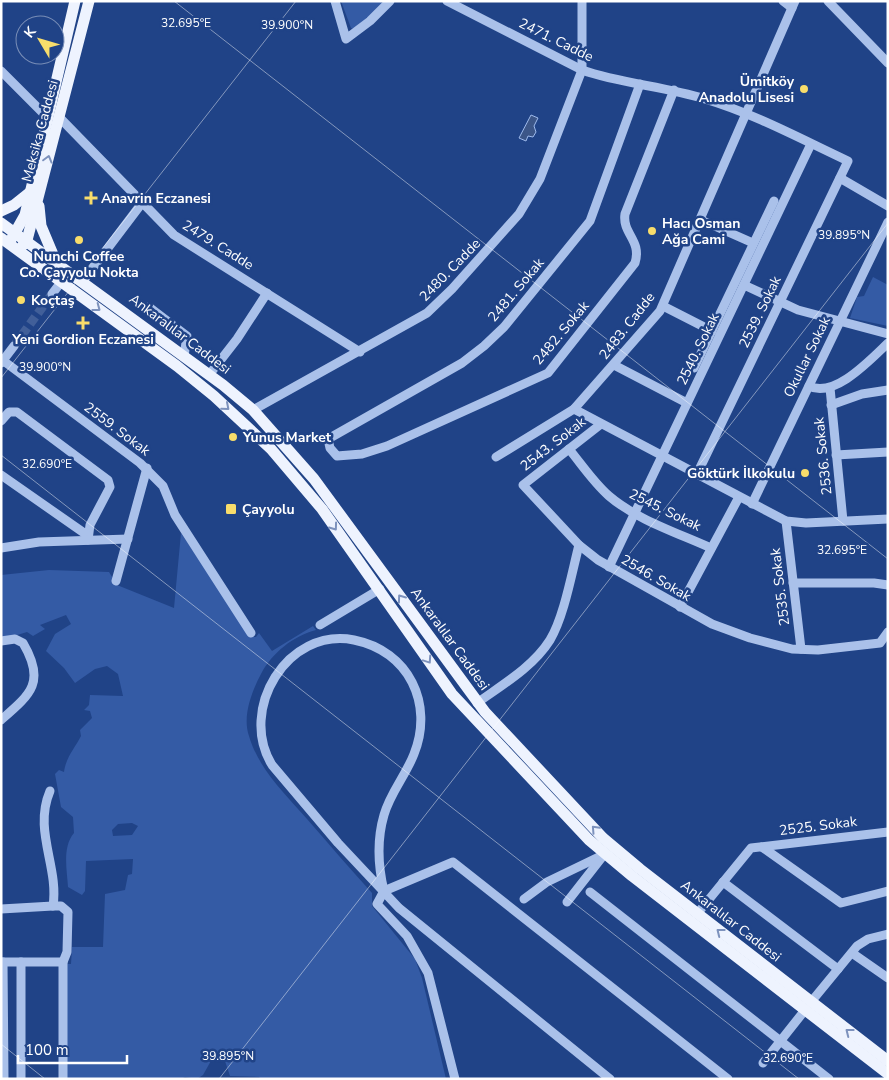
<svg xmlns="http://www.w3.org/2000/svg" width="889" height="1080" font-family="'Nunito Sans',sans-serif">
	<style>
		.green { fill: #345ba5; fill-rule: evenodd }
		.water { fill: #3c5688; stroke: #9ebaec }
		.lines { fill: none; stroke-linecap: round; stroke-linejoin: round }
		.minor-tunnel { stroke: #415f99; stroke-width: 9; stroke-dasharray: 9 4.5; stroke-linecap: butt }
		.minor { stroke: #aac1ea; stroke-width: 9 }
		.major { stroke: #eef3fe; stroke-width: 11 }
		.oneway { stroke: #7d92bd }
		.ticks { fill: none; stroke: #fff; stroke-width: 1; stroke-opacity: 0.45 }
		.poi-dot { fill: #f8dd6b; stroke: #204387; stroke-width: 2 }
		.labels { text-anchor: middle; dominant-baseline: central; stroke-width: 5; stroke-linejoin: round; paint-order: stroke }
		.street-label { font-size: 14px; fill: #fff; stroke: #204387 }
		.poi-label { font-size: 14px; font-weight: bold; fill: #fff; stroke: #204387; text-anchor: start }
		.ticks-label { font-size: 12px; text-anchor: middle; fill: #fff; stroke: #204387; stroke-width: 5; stroke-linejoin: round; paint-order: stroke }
	</style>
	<rect width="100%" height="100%" fill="#204387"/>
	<g class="green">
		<polygon points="341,1 384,1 379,9 354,29 351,28"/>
		<polygon points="873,277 888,285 888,326 850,318 857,297 864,296"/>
		<path d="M 181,533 L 251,637 L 256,637 L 259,633 L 272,651 L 313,626 L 316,630 C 293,636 272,653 261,674 C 252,691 242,716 249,736 C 258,768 285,794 307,819 C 329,844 350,869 372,893 L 372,906 L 415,959 L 422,978 L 446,1079 L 258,1079 L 260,1077 L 230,1076 L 224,1058 L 212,1059 L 203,1075 L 197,1079 L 185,1077 L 181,1079 L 67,1079 L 66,964 L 71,964 L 72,947 L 103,947 L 105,894 L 125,890 L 128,875 L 132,874 L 133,859 L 86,861 L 85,891 L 82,895 L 68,887 C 67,870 62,847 74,833 L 73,817 L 61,807 L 55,774 L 59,770 L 64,772 C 66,757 75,748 81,736 L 80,730 L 92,718 L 90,711 L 84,710 L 89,705 L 90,695 L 123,696 L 118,674 L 107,666 L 95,669 L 75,683 L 64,668 L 46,651 L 55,634 L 71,624 L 66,615 L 40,625 L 45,629 L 33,636 L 27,632 L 1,640 L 1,575 L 49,570 L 109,572 L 117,585 L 174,608 ZM 132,823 L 138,826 L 132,835 L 113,836 L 112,830 L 118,824 Z"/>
	</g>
	<polygon class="water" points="531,115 538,118 534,126 536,132 533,137 528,136 526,141 519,138"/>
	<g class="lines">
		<polyline class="minor-tunnel" points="14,346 52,294"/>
		<g class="minor">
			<polyline points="335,1 346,39 370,21 390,1"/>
			<path d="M 447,1 L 582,70 C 622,84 664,86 705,99 C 755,114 801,139 848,161 L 697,474"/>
			<polyline points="783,1 792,8"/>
			<polyline points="828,1 888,63"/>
			<polyline points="1,71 47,117"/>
			<path d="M 640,84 L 590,221 L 504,327 L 484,346 L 462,363 L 328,439 L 330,448 L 337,456 L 362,454 L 387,446 L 548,373 L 635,263 C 642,240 622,234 625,214 L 674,90"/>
			<polyline points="59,117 174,235 360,352"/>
			<polyline points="840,178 888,206"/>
			<polyline points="701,220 753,243"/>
			<polyline points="83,281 142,203"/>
			<polyline points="744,285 798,310 888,334"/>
			<polyline points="52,294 62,281"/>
			<polyline points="663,306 712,331"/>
			<polyline points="149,307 187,336 184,356"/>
			<polyline points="1,359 140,463 163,486 175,515 251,633"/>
			<polyline points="1,363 14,346"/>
			<polyline points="614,365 687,403"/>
			<polyline points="694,368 774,201"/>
			<polyline points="209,375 237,339 267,293"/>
			<path d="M 809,386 C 834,399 870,360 888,343"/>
			<polyline points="830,388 843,521"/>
			<polyline points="831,405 862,394 888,390"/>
			<polyline points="574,409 786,521 806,523 888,519"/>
			<polyline points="253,410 427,313 452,289 519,214 540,179 582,70 582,1"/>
			<polyline points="1,421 9,412 17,412 108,480 110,487 90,525 88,540"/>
			<polyline points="601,424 523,485 579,545 598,560 712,624 750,638 792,649 818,650 880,643 888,632"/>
			<path d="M 569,449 C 582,465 594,483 609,496 C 637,520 678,533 711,548"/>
			<polyline points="836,455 888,452"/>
			<polyline points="496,457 574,409 660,311 795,1"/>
			<polyline points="1,475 87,535"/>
			<polyline points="752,504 888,222"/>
			<polyline points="786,521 801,649"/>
			<polyline points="1,548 39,542 128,539"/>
			<polyline points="609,567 811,144"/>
			<polyline points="116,581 147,468"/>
			<polyline points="793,583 874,583 888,585"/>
			<polyline points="680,607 739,497"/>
			<polyline points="320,625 380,589"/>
			<path d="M 1,641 L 15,639 L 23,643 C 46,682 31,694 1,720"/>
			<path d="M 477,703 C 502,685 533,667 550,640 C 564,617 572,572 579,545"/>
			<path d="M 50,791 C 33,831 59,866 53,906"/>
			<polyline points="762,847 841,903 888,891"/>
			<polyline points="723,882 838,969"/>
			<path d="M 384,891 C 378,866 377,839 384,815 C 390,793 406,775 414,754 C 434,704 409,651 354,640 C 287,627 238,710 272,765 L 338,843 L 399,908 L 610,1079"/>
			<polyline points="590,892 829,1079"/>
			<polyline points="524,899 547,882 605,854"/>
			<polyline points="567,902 603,856"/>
			<polyline points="1,909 53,906 61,906 68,912 67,952 63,962 63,1079"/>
			<polyline points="697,914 751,848 888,832"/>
			<polyline points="852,953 888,978"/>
			<polyline points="1,962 63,962"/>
			<polyline points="3,962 4,1079"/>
			<polyline points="811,1002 857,946 868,939 888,934"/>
			<polyline points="763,1063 805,1010"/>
			<polyline points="21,1079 21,962"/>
			<polyline points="455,1079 428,973 407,936 377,904 384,891 453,862 728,1079"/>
		</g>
		<g class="major">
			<polyline points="39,206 41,226 54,257"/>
			<polyline points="1,211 14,205 29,193"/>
			<polyline points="1,223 223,385 253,410 314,479 485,712 603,838 640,869 888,1061"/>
			<polyline points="1,238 177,366 214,396 271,449 322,509 452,694 589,840 632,876 888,1074"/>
			<polyline points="12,238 25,215 75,1"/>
			<polyline points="23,245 27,240 89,1"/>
		</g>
	</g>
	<defs><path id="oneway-chevron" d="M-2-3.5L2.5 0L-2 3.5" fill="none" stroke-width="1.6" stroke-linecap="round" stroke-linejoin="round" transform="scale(1.25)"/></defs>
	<g class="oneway">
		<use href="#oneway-chevron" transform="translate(48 159) rotate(-75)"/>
		<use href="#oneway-chevron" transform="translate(97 308) rotate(37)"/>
		<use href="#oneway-chevron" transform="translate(226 407) rotate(41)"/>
		<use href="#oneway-chevron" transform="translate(334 527) rotate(54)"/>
		<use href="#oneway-chevron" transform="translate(401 598) rotate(-126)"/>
		<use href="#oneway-chevron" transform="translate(428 660) rotate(56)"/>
		<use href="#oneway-chevron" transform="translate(595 829) rotate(-133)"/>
		<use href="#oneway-chevron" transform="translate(720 932) rotate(-142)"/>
		<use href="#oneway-chevron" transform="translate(849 1032) rotate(-142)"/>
	</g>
	<path class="ticks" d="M 174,1 L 888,559M 1,378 L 296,1M 1,455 L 799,1079M 1,1044 L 45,1079M 219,1079 L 888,223"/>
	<g class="poi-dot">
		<circle cx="804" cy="89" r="5"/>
		<path d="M88.5 190.5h5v5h5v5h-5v5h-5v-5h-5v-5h5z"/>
		<circle cx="652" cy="231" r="5"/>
		<circle cx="79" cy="240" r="5"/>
		<circle cx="21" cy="300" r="5"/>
		<path d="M80.5 315.5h5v5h5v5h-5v5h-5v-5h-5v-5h5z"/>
		<circle cx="233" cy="437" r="5"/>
		<circle cx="805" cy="473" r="5"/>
		<rect x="225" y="503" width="12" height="12" rx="2.5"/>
	</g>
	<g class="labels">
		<g class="street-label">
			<text transform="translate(556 40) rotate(26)">2471. Cadde</text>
			<text transform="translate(40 131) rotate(-75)">Meksika Caddesi</text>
			<text transform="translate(218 245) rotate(32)">2479. Cadde</text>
			<text transform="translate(450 270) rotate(-46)">2480. Cadde</text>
			<text transform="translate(516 290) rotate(-50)">2481. Sokak</text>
			<text transform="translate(760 312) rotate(-64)">2539. Sokak</text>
			<text transform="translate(627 326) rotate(-52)">2483. Cadde</text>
			<text transform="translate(561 333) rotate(-50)">2482. Sokak</text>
			<text transform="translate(180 334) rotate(37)">Ankaralılar Caddesi</text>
			<text transform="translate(698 349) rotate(-64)">2540. Sokak</text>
			<text transform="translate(807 357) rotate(-64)">Okullar Sokak</text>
			<text transform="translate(117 429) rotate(37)">2559. Sokak</text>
			<text transform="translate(553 444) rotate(-38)">2543. Sokak</text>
			<text transform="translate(823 456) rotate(-96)">2536. Sokak</text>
			<text transform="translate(665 510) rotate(26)">2545. Sokak</text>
			<text transform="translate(656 578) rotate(30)">2546. Sokak</text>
			<text transform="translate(780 587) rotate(-97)">2535. Sokak</text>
			<text transform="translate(450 639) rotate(54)">Ankaralılar Caddesi</text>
			<text transform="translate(818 826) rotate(-7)">2525. Sokak</text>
			<text transform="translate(731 921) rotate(38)">Ankaralılar Caddesi</text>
		</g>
		<g class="poi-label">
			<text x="794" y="81" text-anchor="end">Ümitköy<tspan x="794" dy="16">Anadolu Lisesi</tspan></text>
			<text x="101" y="198">Anavrin Eczanesi</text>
			<text x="662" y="223">Hacı Osman<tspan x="662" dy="16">Ağa Cami</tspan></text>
			<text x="79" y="256" text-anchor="middle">Nunchi Coffee<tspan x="79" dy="16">Co. Çayyolu Nokta</tspan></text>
			<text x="31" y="300">Koçtaş</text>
			<text x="83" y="339" text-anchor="middle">Yeni Gordion Eczanesi</text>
			<text x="243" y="437">Yunus Market</text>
			<text x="795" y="473" text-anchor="end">Göktürk İlkokulu</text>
			<text x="242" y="509">Çayyolu</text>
		</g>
	</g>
	<g class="ticks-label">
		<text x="186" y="27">32.695°E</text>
		<text x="287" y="29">39.900°N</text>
		<text x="844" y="239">39.895°N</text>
		<text x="45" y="371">39.900°N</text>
		<text x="47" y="468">32.690°E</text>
		<text x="842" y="554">32.695°E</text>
		<text x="228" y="1060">39.895°N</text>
		<text x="788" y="1062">32.690°E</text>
	</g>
	<rect width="889" height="1080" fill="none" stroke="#ffffff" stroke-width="5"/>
	<g transform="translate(40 40) rotate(308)"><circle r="24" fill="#204387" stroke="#798eb7"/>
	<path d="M0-4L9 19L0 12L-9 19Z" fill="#f8dd6b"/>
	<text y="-8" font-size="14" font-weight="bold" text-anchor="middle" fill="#ffffff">K</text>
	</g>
	<path d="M18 1055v8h109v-8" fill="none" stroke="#ffffff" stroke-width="2.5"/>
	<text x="25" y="1055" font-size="15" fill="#ffffff" stroke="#204387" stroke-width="4" paint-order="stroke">100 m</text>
</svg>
